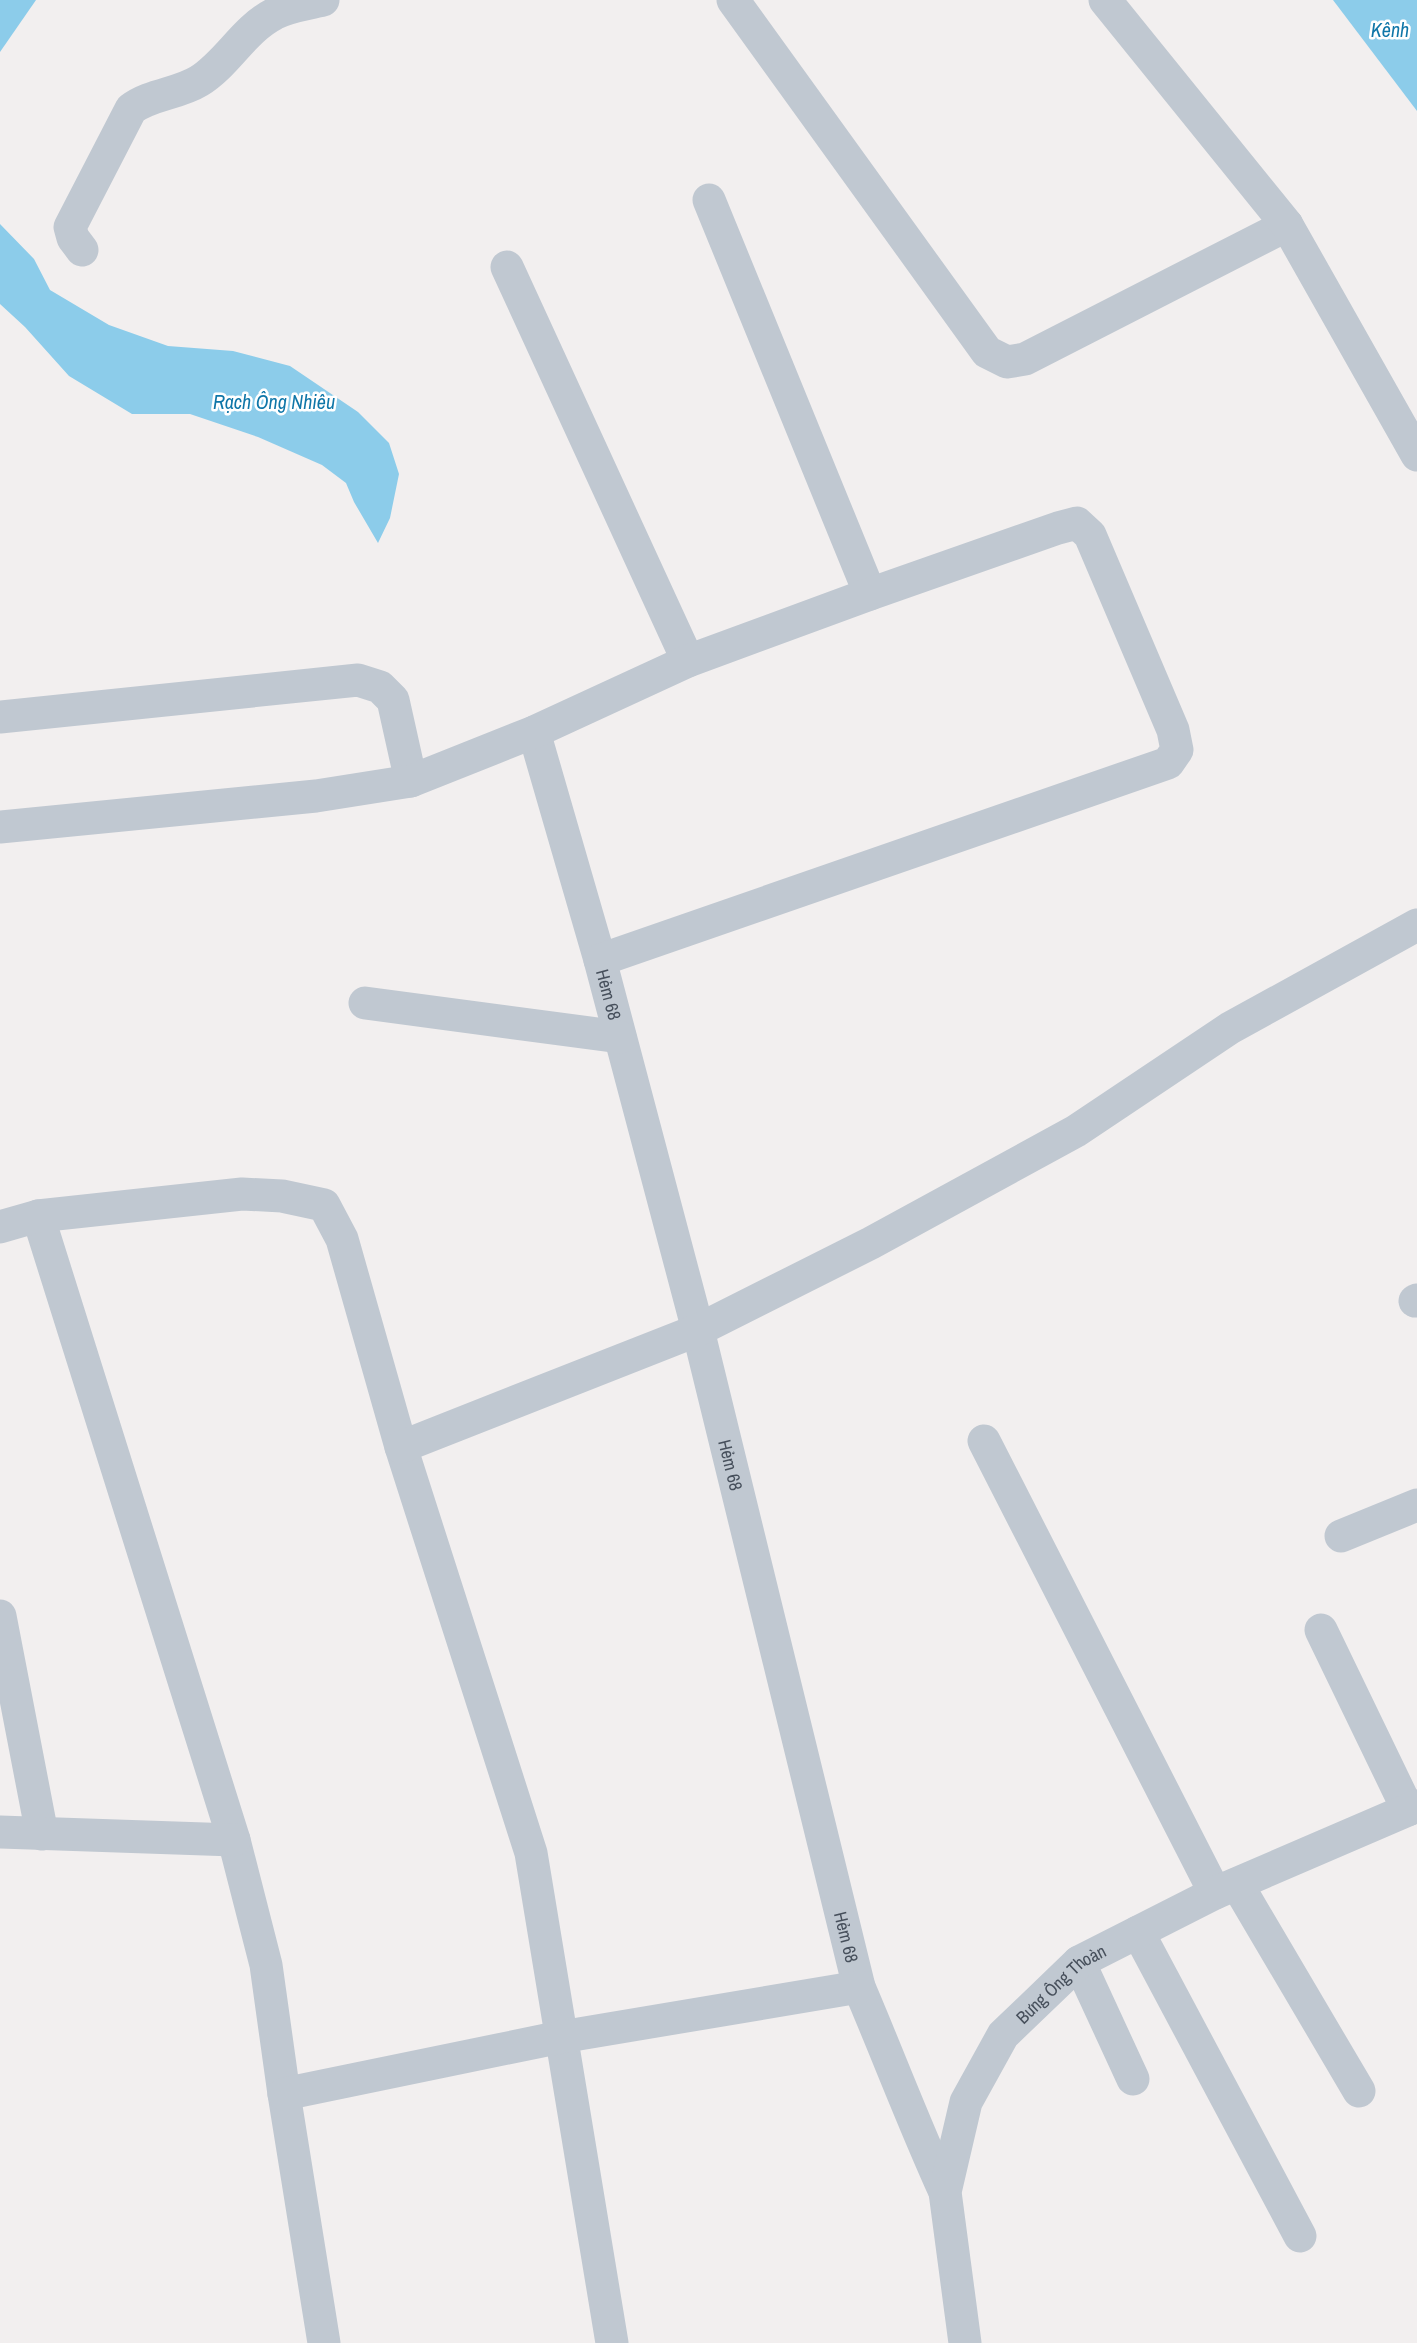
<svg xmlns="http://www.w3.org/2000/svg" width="1417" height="2343" font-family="'Archivo Narrow',sans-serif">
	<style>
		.water { fill: #8cccea }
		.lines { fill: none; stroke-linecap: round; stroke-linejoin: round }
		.minor { stroke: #c0c8d1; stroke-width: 33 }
		.labels { text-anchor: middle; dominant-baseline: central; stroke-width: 5; stroke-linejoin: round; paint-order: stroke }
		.street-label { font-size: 18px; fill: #47505c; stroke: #fff }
		.water-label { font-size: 20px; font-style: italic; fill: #0f76a8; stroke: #fff }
	</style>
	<rect width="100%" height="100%" fill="#f2efef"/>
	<g class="water">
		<polygon points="0,0 36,0 0,52"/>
		<polygon points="1333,0 1417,0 1417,111"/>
		<polygon points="0,224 34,259 50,290 109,325 168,346 233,351 290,366 358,412 389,443 399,474 390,518 378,543 354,502 346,483 322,465 258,437 190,414 132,414 69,376 25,327 0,304"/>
	</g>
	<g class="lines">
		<g class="minor">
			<polyline points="733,0 987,352 1007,362 1025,359 1287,225"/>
			<polyline points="1105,0 1287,225 1417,455"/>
			<polyline points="709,200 870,594"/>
			<path d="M 82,250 L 73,238 L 70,227 L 131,109 C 151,94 178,94 199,81 C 228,63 243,30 274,14 C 288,6 307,4 323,0"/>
			<polyline points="507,267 688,661"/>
			<polyline points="0,717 358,680 380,687 393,700 411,781"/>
			<path id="s1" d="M 534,732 L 600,960 L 698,1330 L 859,1987 C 888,2055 914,2124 945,2192"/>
			<polyline points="0,827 316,796 411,781 534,732 688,661 870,594 1058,528 1077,523 1090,535 1173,730 1177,750 1168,763 600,960"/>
			<polyline points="365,1003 620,1037"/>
			<polyline points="38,1216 234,1840 266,1965 284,2094 324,2343"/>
			<polyline points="0,1227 38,1216 242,1194 282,1196 324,1205 342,1239 401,1447 531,1853 612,2343"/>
			<polyline points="1415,1301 1417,1300"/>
			<polyline points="984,1441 1215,1893"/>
			<polyline points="401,1447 698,1330 871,1243 1076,1131 1230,1028 1417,925"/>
			<polyline points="1341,1536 1417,1505"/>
			<polyline points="0,1616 42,1834"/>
			<polyline points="1321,1630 1408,1810"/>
			<polyline points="0,1832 234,1840"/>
			<polyline points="1237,1884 1359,2091"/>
			<polyline points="1138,1932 1300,2236"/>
			<polyline points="1079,1962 1133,2079"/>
			<polyline points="284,2094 561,2037 859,1987"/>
			<path id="s2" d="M 965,2343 L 945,2192 L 966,2102 L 1003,2035 L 1079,1962 L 1215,1893 L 1417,1806"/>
		</g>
	</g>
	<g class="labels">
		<g class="street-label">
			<text stroke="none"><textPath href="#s1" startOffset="273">Hẻm 68</textPath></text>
			<text stroke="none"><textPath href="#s1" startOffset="759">Hẻm 68</textPath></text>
			<text stroke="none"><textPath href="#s1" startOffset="1245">Hẻm 68</textPath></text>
			<text stroke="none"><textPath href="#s2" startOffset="399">Bưng Ông Thoàn</textPath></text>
		</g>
		<g class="water-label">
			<text x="1390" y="29">Kênh</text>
			<text x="274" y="401">Rạch Ông Nhiêu</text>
		</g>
	</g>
</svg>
